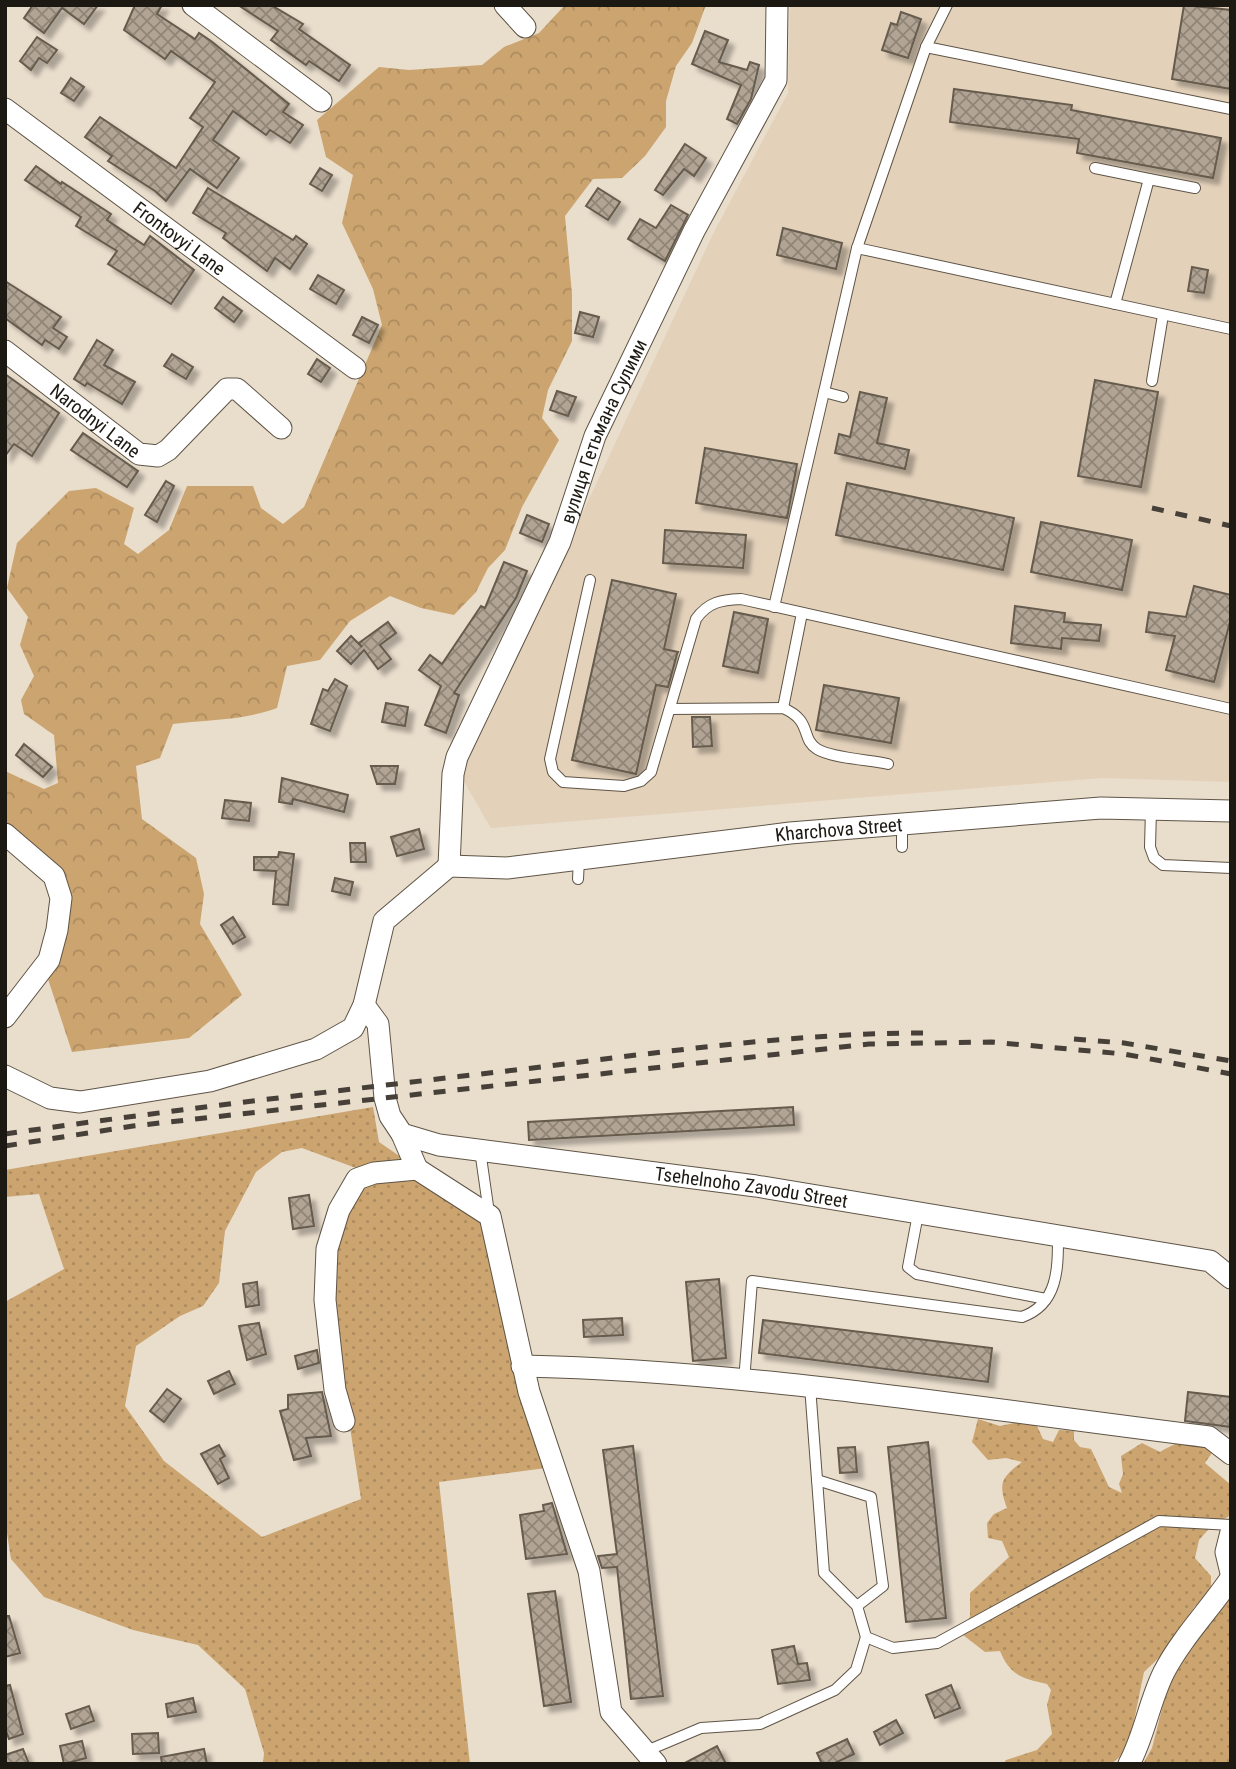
<svg xmlns="http://www.w3.org/2000/svg" width="1236" height="1769" font-family="'Roboto Condensed',sans-serif">
	<style>
		.built { fill: #e3d1ba }
		.grass { fill: url(#grass-dots) }
		.forest { fill: url(#forest-crowns) }
		.building { fill: url(#building-cross-hatch); stroke: #665b4d; stroke-width: 2; filter: url(#shadow) }
		.lines { fill: none; stroke-linecap: round; stroke-linejoin: round }
		.service-casing { stroke: #5f5446; stroke-width: 12 }
		.minor-casing { stroke: #5f5446; stroke-width: 23 }
		.service { stroke: #fff; stroke-width: 10 }
		.minor { stroke: #fff; stroke-width: 21 }
		.rail { stroke: #464038; stroke-width: 5; stroke-dasharray: 12 12; stroke-linecap: butt }
		.labels { text-anchor: middle; dominant-baseline: central; stroke-width: 7; stroke-linejoin: round; paint-order: stroke }
		.street-label { font-size: 19px; fill: #1c1812; stroke: #fff }
	</style>
	<defs>
		<pattern id="grass-dots" width="8" height="8" patternUnits="userSpaceOnUse" patternTransform="scale(1.75)"><rect width="8" height="8" fill="#cba46f"/><path d="M2 2h.1M6 6h.1" fill="none" stroke="#ae8c5f" stroke-width="1.8" stroke-linecap="round"/></pattern>
		<pattern id="forest-crowns" width="20" height="18" patternUnits="userSpaceOnUse" patternTransform="scale(1.75)"><rect width="20" height="18" fill="#cba46f"/><path d="M2 6a3 3 0 1 1 6 0M12 15a3 3 0 1 1 6 0" fill="none" stroke="#ae8c5f"/></pattern>
		<pattern id="building-cross-hatch" width="8" height="8" patternUnits="userSpaceOnUse" patternTransform="scale(1.75)"><rect width="8" height="8" fill="#b1a494"/><path d="M0 0l8 8M0 8l8-8" fill="none" stroke="#8f8577"/></pattern>
		<filter id="shadow"><feDropShadow dx="6" dy="6" stdDeviation="2" flood-color="#0004"/></filter>
	</defs>
	<rect width="100%" height="100%" fill="#e9ddcc"/>
	<polygon class="built" points="790,5 1231,5 1231,782 1102,778 491,828 460,775 714,232 788,93"/>
	<g class="grass">
		<polygon points="373,1107 379,1142 408,1162 356,1168 302,1148 282,1152 256,1172 225,1231 219,1283 203,1306 180,1316 136,1346 125,1406 164,1461 262,1537 361,1499 331,1303 334,1250 361,1185 422,1178 484,1223 546,1468 439,1482 470,1764 263,1764 264,1753 245,1689 198,1645 133,1630 44,1597 11,1559 5,1520 5,1302 64,1269 39,1194 5,1197 5,1170"/>
		<path d="M 978,1419 L 1000,1426 L 1024,1421 L 1037,1426 L 1043,1439 L 1053,1442 L 1059,1430 L 1074,1431 L 1074,1440 L 1080,1447 L 1091,1449 L 1109,1487 L 1122,1493 L 1119,1484 L 1123,1474 L 1121,1456 L 1142,1443 L 1160,1452 C 1179,1441 1196,1434 1214,1450 L 1205,1463 L 1231,1485 L 1231,1512 L 1228,1517 L 1214,1523 L 1199,1540 L 1195,1558 L 1211,1576 L 1211,1600 L 1195,1606 L 1168,1649 L 1144,1672 L 1128,1750 L 1111,1764 L 1004,1764 L 1006,1760 L 1037,1750 L 1052,1734 L 1047,1705 L 1051,1690 L 1047,1684 C 1022,1679 1010,1675 1000,1651 L 985,1652 L 958,1631 L 970,1617 L 970,1593 L 1009,1557 L 1002,1541 L 988,1538 L 987,1523 L 994,1514 L 1007,1508 C 998,1483 1001,1478 1022,1462 L 1006,1458 L 988,1460 L 972,1442 Z"/>
		<polygon points="1223,1598 1231,1599 1231,1764 1143,1764 1152,1748 1171,1674"/>
	</g>
	<path class="forest" d="M 565,5 L 706,5 L 692,43 L 676,66 L 666,101 L 666,127 L 645,156 L 622,178 L 593,179 L 565,216 L 572,294 L 572,341 L 548,390 L 542,418 L 559,440 L 522,507 L 505,550 L 488,568 L 476,592 L 454,615 L 421,608 L 390,596 L 350,621 L 320,660 L 287,666 L 277,708 C 241,721 210,719 173,724 L 160,758 L 136,766 L 142,819 L 196,858 L 204,894 L 200,924 L 242,995 L 189,1038 L 72,1052 L 46,973 L 66,898 L 26,844 L 5,823 L 5,771 L 44,789 L 58,783 L 54,735 L 24,714 L 21,700 L 34,676 L 20,645 L 28,617 L 7,588 L 17,543 L 69,491 L 96,488 L 134,508 L 124,544 L 138,554 L 169,530 L 187,486 L 253,486 L 261,508 L 283,524 L 304,507 L 382,325 L 373,289 L 342,223 L 353,175 L 326,157 L 317,120 L 379,67 L 409,70 L 482,65 L 504,47 L 539,33 Z"/>
	<g class="building">
		<polygon points="33,5 98,5 84,24 62,8 44,33 24,18"/>
		<polygon points="135,5 162,5 157,14 195,39 199,33 211,41 289,104 283,112 303,125 290,143 270,130 266,135 233,111 213,140 239,158 217,188 190,169 166,201 155,191 108,161 112,156 85,137 100,117 176,168 203,127 190,118 215,82 171,51 165,59 124,30"/>
		<polygon points="238,5 271,5 303,24 299,29 350,65 339,81 309,61 306,65 271,40 278,31"/>
		<polygon points="1184,5 1231,10 1231,89 1172,79"/>
		<polygon points="901,12 921,19 908,58 882,50 891,23 897,25"/>
		<polygon points="705,31 728,40 719,62 747,70 750,62 759,65 751,99 737,124 727,119 741,85 692,64"/>
		<polygon points="37,37 57,50 47,63 39,58 31,70 20,61"/>
		<polygon points="71,78 84,87 74,101 61,93"/>
		<polygon points="954,89 1072,105 1071,110 1221,138 1213,178 1077,153 1079,139 950,122"/>
		<polygon points="685,144 706,158 694,176 684,169 663,195 655,190"/>
		<polygon points="36,166 61,184 62,182 111,214 107,220 144,245 150,236 194,270 171,304 108,264 117,251 76,226 81,217 25,180"/>
		<polygon points="320,168 332,175 322,191 310,184"/>
		<polygon points="208,188 293,240 296,236 307,244 290,269 275,258 267,271 223,238 226,233 193,213"/>
		<polygon points="598,188 620,202 608,220 586,206"/>
		<polygon points="671,205 688,215 665,261 628,239 640,219 656,228"/>
		<polygon points="783,228 842,243 836,269 777,255"/>
		<polygon points="1192,267 1208,270 1204,293 1188,291"/>
		<polygon points="318,275 344,290 336,304 310,289"/>
		<polygon points="5,281 61,317 53,328 67,337 59,349 45,340 42,345 5,318"/>
		<polygon points="223,297 242,311 234,322 215,308"/>
		<polygon points="580,312 599,317 593,337 575,333"/>
		<polygon points="362,317 378,325 369,343 353,335"/>
		<polygon points="97,340 113,350 104,365 135,382 122,404 87,383 85,386 74,379"/>
		<polygon points="172,354 193,367 186,379 164,366"/>
		<polygon points="317,359 330,368 321,382 308,374"/>
		<polygon points="5,374 59,413 32,456 14,444 5,456"/>
		<polygon points="1095,380 1158,392 1141,487 1078,476"/>
		<polygon points="557,391 576,397 568,416 550,410"/>
		<polygon points="860,392 887,398 877,443 909,450 905,469 835,453 839,434 850,437"/>
		<polygon points="83,433 138,471 127,487 71,450"/>
		<polygon points="705,448 797,464 787,518 696,503"/>
		<polygon points="166,481 174,486 157,522 145,515"/>
		<polygon points="847,483 1014,518 1003,570 836,535"/>
		<polygon points="527,515 549,524 542,542 520,533"/>
		<polygon points="1041,522 1132,540 1122,590 1031,572"/>
		<polygon points="665,530 746,535 743,568 663,563"/>
		<polygon points="504,562 527,571 516,598 454,693 459,695 446,733 425,725 441,686 419,670 430,655 442,664 481,606 485,608"/>
		<polygon points="612,580 676,594 664,649 678,652 677,654 668,687 656,685 636,774 572,760"/>
		<polygon points="1194,586 1231,595 1231,618 1214,682 1166,670 1175,636 1146,632 1149,612 1186,617"/>
		<polygon points="1015,606 1065,613 1064,622 1101,625 1099,641 1062,638 1061,649 1011,643"/>
		<polygon points="734,612 768,619 758,673 723,666"/>
		<polygon points="388,622 396,633 380,645 391,659 378,669 364,650 351,664 337,651 351,636 362,647 359,643"/>
		<polygon points="335,679 347,686 330,731 311,724 323,689 328,691"/>
		<polygon points="824,685 899,698 891,743 816,730"/>
		<polygon points="386,703 408,707 405,726 382,722"/>
		<polygon points="692,717 710,717 712,746 693,747"/>
		<polygon points="24,744 52,767 43,777 16,755"/>
		<polygon points="371,766 398,766 395,784 377,784"/>
		<polygon points="282,778 348,795 344,812 293,799 292,804 279,802"/>
		<polygon points="225,800 251,803 249,821 222,818"/>
		<polygon points="419,829 424,849 397,856 391,837"/>
		<polygon points="350,843 365,843 366,862 351,862"/>
		<polygon points="279,852 294,854 288,905 273,904 276,871 254,870 254,857 278,857"/>
		<polygon points="335,878 353,882 350,895 332,891"/>
		<polygon points="233,917 245,937 233,944 221,925"/>
		<polygon points="793,1107 794,1125 529,1140 528,1122"/>
		<polygon points="309,1195 314,1226 293,1229 289,1198"/>
		<polygon points="719,1279 726,1358 693,1361 686,1282"/>
		<polygon points="257,1282 259,1305 246,1307 243,1284"/>
		<polygon points="622,1318 623,1335 584,1337 583,1320"/>
		<polygon points="763,1320 992,1348 988,1382 759,1353"/>
		<polygon points="259,1323 266,1354 247,1360 239,1326"/>
		<polygon points="317,1350 319,1363 298,1369 295,1356"/>
		<polygon points="229,1371 235,1384 214,1394 208,1381"/>
		<polygon points="167,1389 181,1399 164,1422 150,1411"/>
		<polygon points="322,1392 331,1436 306,1438 311,1456 294,1460 280,1411 288,1409 288,1395"/>
		<polygon points="1188,1392 1231,1397 1231,1427 1185,1421"/>
		<polygon points="928,1442 946,1618 906,1622 888,1447"/>
		<polygon points="219,1445 225,1456 220,1459 229,1478 218,1484 201,1454"/>
		<polygon points="633,1446 663,1696 631,1699 617,1567 602,1568 598,1556 617,1554 603,1450"/>
		<polygon points="855,1447 857,1472 840,1473 838,1448"/>
		<polygon points="552,1503 567,1554 526,1559 520,1515 544,1511 543,1505"/>
		<polygon points="555,1591 571,1702 544,1706 528,1594"/>
		<polygon points="5,1616 9,1616 20,1653 5,1657"/>
		<polygon points="794,1646 798,1664 807,1663 810,1680 778,1684 772,1650"/>
		<polygon points="10,1685 23,1734 9,1739 5,1728 5,1686"/>
		<polygon points="951,1685 960,1708 935,1718 926,1695"/>
		<polygon points="193,1698 196,1712 168,1717 166,1704"/>
		<polygon points="89,1706 94,1721 71,1729 66,1714"/>
		<polygon points="896,1720 903,1733 880,1745 874,1732"/>
		<polygon points="158,1733 159,1753 133,1754 132,1734"/>
		<polygon points="847,1739 854,1754 833,1764 822,1764 817,1753"/>
		<polygon points="82,1741 86,1758 64,1764 60,1746"/>
		<polygon points="717,1746 726,1764 683,1764"/>
		<polygon points="23,1749 29,1764 5,1764 5,1755"/>
		<polygon points="204,1749 207,1764 162,1764 161,1757"/>
	</g>
	<g class="lines">
		<g class="service-casing">
			<g id="service">
				<polyline points="926,47 947,5"/>
				<polyline points="1095,168 1149,179"/>
				<polyline points="857,248 926,47 1231,109"/>
				<polyline points="1115,304 1149,179 1195,188"/>
				<polyline points="1152,381 1163,315"/>
				<polyline points="843,397 824,392 857,248 1231,329"/>
				<path d="M 590,580 L 550,759 L 553,772 L 563,782 L 624,786 L 641,781 L 651,772 L 696,619 C 708,602 721,600 741,599 L 1231,709"/>
				<polyline points="774,607 824,392"/>
				<polyline points="783,708 802,613"/>
				<path d="M 670,709 L 783,708 C 813,721 800,738 817,749 C 831,758 871,760 888,764"/>
				<polyline points="1151,809 1150,847 1154,858 1163,865 1231,868"/>
				<polyline points="902,824 902,847"/>
				<polyline points="578,879 579,859"/>
				<polyline points="480,1150 489,1213"/>
				<polyline points="918,1214 908,1267 917,1274 1046,1299"/>
				<path d="M 744,1381 L 752,1281 L 1022,1317 C 1058,1304 1058,1269 1058,1237"/>
				<polyline points="810,1386 824,1573 857,1606 866,1637 893,1648 937,1643 1159,1521 1231,1525"/>
				<polyline points="817,1480 871,1497 883,1586 857,1606"/>
				<polyline points="644,1752 701,1728 760,1724 835,1690 856,1670 866,1637"/>
			</g>
		</g>
		<g class="minor-casing">
			<g id="minor">
				<polyline points="193,5 321,101"/>
				<polyline points="505,5 525,27"/>
				<path id="s1" d="M 5,109 L 355,368"/>
				<path id="s2" d="M 5,351 L 139,454 L 158,456 L 168,450 L 227,389 L 237,389 L 281,428"/>
				<polyline points="5,834 54,876 61,898 57,930 49,960 5,1017"/>
				<path id="s3" d="M 449,866 L 453,774 L 457,757 L 560,542 L 595,436 L 694,231 L 776,80 L 777,5"/>
				<path id="s4" d="M 449,866 L 507,868 L 790,833 L 1101,808 L 1231,811"/>
				<path id="s5" d="M 364,1005 L 378,1024 L 385,1098 L 390,1116 L 402,1134 L 439,1145 L 756,1186 L 1210,1261 L 1231,1278"/>
				<polyline points="5,1076 50,1098 80,1102 210,1081 316,1049 353,1028 364,1005 384,921 449,866"/>
				<polyline points="417,1169 490,1216 529,1392 589,1571 611,1712 656,1764"/>
				<path d="M 522,1366 C 752,1371 981,1409 1209,1437 L 1231,1454"/>
				<polyline points="344,1421 335,1390 325,1300 327,1249 339,1210 357,1179 374,1173 417,1169 402,1134"/>
				<polyline points="1231,1532 1226,1552 1231,1573"/>
				<path d="M 1129,1764 C 1145,1734 1149,1702 1164,1672 C 1181,1639 1210,1609 1231,1578"/>
			</g>
		</g>
		<use href="#service" class="service"/>
		<use href="#minor" class="minor"/>
		<g class="rail">
			<polyline points="1152,508 1231,526"/>
			<polyline points="1074,1039 1124,1043 1231,1061"/>
			<path d="M 5,1134 C 178,1109 351,1089 524,1069 C 657,1053 790,1033 923,1033"/>
			<polyline points="5,1146 133,1126 869,1044 991,1042 1124,1054 1231,1074"/>
		</g>
	</g>
	<g class="labels">
		<g class="street-label">
			<text stroke="none"><textPath href="#s1" startOffset="217">Frontovyi Lane</textPath></text>
			<text stroke="none"><textPath href="#s2" startOffset="114">Narodnyi Lane</textPath></text>
			<text stroke="none"><textPath href="#s3" startOffset="467">вулиця Гетьмана Сулими</textPath></text>
			<text stroke="none"><textPath href="#s4" startOffset="392">Kharchova Street</textPath></text>
			<text stroke="none"><textPath href="#s5" startOffset="492">Tsehelnoho Zavodu Street</textPath></text>
		</g>
	</g>
	<rect width="1236" height="1769" fill="none" stroke="#1c1812" stroke-width="14"/>
</svg>
